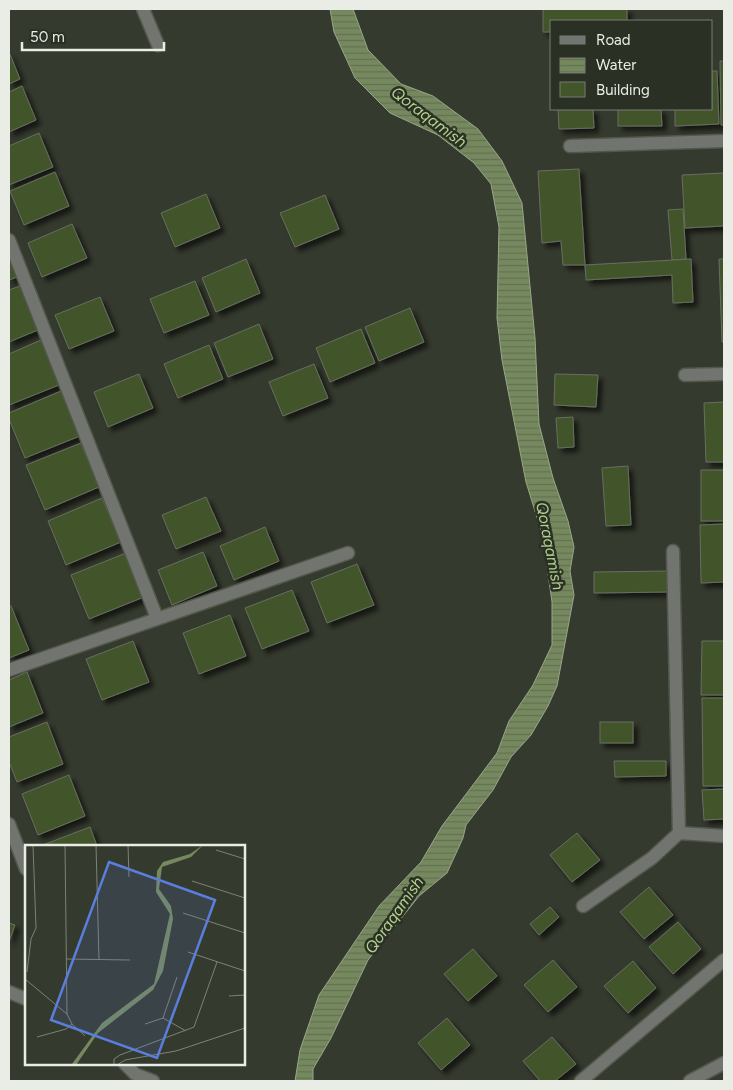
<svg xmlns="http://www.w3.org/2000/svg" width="733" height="1090" font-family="Figtree,sans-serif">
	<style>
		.water { fill: url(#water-rules); stroke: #98a787 }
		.building { fill: #43552b; stroke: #686e61; filter: url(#shadow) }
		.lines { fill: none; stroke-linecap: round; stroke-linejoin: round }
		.minor-casing { stroke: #52574b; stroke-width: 15 }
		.minor { stroke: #72746f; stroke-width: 12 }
		.labels { text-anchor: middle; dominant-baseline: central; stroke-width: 5; stroke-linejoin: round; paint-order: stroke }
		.water-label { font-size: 16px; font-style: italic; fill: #b2d18c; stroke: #2b3025 }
		.inset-road { fill: none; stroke: #7d8278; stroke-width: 1 }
		.view { fill: #5a7edc; fill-opacity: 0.15; stroke: #5a7edc; stroke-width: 2.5 }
		.inset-edge { fill: none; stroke: #e9ede6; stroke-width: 2.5 }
	</style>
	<defs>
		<pattern id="water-rules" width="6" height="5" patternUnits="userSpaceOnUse" patternTransform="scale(1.25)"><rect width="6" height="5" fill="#76895e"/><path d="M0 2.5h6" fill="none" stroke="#636f54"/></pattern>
		<filter id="shadow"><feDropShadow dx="4.5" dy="4.5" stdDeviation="2.5" flood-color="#0009"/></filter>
	</defs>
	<rect width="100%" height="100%" fill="#353a2e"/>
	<polygon class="water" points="330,9 353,9 368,50 401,84 433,96 478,129 502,161 522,203 535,338 539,424 553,478 568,521 574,547 570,571 574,595 557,686 548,706 531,735 511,757 493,790 466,825 463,838 447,873 419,896 368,960 331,1038 313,1069 313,1081 295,1081 300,1050 319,995 379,906 421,862 442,826 497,753 509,721 533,685 552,645 552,602 543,537 526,482 502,360 497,318 499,227 491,184 474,163 438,135 390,113 355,78 334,32"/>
	<g class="building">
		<polygon points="543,9 627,9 627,21 552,21 552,32 543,32"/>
		<polygon points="9,52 20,79 9,84"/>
		<polygon points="720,61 724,61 724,125 721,125"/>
		<polygon points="712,71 717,71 719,124 675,126 675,109 712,109"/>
		<polygon points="22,86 36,120 9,132 9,92"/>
		<polygon points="558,109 593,109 594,128 559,129"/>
		<polygon points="618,109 661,109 662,126 618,126"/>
		<polygon points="39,133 53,167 9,185 9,146"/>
		<polygon points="579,169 585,265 563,265 561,241 542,243 538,171"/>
		<polygon points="55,172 69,206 24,225 10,191"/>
		<polygon points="724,173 724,226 685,228 682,175"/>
		<polygon points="206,194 220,228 175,247 161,213"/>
		<polygon points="325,195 339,229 295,247 280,213"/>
		<polygon points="683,209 686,259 672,260 668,210"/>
		<polygon points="72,224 87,258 42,277 28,243"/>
		<polygon points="9,258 17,277 9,280"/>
		<polygon points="246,259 260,293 216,312 202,278"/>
		<polygon points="691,259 693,302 673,303 672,275 586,280 585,265"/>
		<polygon points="719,259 724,259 724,342 722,342"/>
		<polygon points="195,281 209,315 164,333 150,299"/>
		<polygon points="20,286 38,330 9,342 9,290"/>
		<polygon points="100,297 114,331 69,349 55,315"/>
		<polygon points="410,308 424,342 379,361 365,327"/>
		<polygon points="259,324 273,359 228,377 214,343"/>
		<polygon points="361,329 375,363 330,382 316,348"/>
		<polygon points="41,340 59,385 9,405 9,354"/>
		<polygon points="209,345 223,379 178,398 164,364"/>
		<polygon points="314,364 328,398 283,416 269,382"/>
		<polygon points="139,374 153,408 108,427 94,392"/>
		<polygon points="555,374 598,375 596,407 554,405"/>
		<polygon points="61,391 80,436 25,458 9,419 9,413"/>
		<polygon points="724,402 724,462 706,462 704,403"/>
		<polygon points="573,417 574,447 558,448 556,418"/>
		<polygon points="81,443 99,487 45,510 26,465"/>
		<polygon points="628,466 631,525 606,526 602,468"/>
		<rect x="701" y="470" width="23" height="51"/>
		<polygon points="206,497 221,531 176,549 162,515"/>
		<polygon points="102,498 121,542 66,565 48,521"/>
		<polygon points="724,524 724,582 701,583 700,525"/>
		<polygon points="265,527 279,561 234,580 220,546"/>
		<polygon points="203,552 217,586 172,605 158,570"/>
		<polygon points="126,553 144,597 89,619 71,575"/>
		<polygon points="357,564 374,605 327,623 311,582"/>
		<polygon points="669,571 669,592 594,593 594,572"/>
		<polygon points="292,590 309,631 262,649 245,608"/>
		<polygon points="9,606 11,606 29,650 9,658"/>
		<polygon points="230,615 246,656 199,674 183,633"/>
		<polygon points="133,641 149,682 102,700 86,659"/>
		<polygon points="702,641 724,641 724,695 701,695"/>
		<polygon points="27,672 43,713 9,727 9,680"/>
		<polygon points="702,698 724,698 724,786 703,786"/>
		<polygon points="47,722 63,764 17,782 9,762 9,737"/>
		<rect x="600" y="722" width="33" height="21"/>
		<polygon points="614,761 666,761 666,776 615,777"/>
		<polygon points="69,775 85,816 38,835 22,794"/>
		<polygon points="724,789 724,819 704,820 702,790"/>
		<polygon points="90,827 97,846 43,846 43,845"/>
		<polygon points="577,833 600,860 572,882 550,855"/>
		<polygon points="649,887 673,915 644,939 620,912"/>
		<polygon points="550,907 559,917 539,935 530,924"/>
		<polygon points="678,922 701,949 673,974 649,947"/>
		<polygon points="9,923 15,925 9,942"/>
		<polygon points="473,949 497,976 468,1001 444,974"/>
		<polygon points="553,960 577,987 548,1012 524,985"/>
		<polygon points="633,961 656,988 628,1013 604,986"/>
		<polygon points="447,1018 470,1045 441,1070 418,1043"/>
		<polygon points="552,1037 576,1064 555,1081 540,1081 523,1061"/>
	</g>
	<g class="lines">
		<g class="minor-casing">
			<g id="minor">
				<polyline points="143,9 158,45"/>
				<polyline points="570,146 724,141"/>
				<polyline points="9,240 157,618"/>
				<polyline points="685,375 724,374"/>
				<polyline points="673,551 679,833"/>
				<polyline points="9,670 348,553"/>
				<polyline points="9,824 26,869"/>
				<polyline points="583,906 652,858 679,833 724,836"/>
				<polyline points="9,992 26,999"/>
				<polyline points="125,1064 135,1074 153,1081"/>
				<polyline points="581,1081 724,960"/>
				<polyline points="690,1081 724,1063"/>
			</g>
		</g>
		<use href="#minor" class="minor"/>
	</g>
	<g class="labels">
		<g class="water-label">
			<text transform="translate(429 117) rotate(37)">Qoraqamish</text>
			<text transform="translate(550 546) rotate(79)">Qoraqamish</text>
			<text transform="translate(394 915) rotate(-55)">Qoraqamish</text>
		</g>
	</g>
	<g transform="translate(25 845)">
		<rect width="220" height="220" fill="#353a2e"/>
		<path d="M 178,0 L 166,12 L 137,22 L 134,44 L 146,61 L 148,74 L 138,126 L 128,145 L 73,188 L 51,220 L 24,220 L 47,219 L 77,178 L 129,139 L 145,69 L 131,47 L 132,26 L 138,17 L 165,9 Z" fill="#76895e"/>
		<path class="inset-road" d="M 40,0 L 42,169M 71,0 L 74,115M 103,0 L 104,32M 191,5 L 220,14M 167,36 L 220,53M 158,68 L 220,88M 163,107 L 220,126M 41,114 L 105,115M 2,127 L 6,94 L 11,83 L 8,0M 0,134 L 42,169 L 47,179 L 60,191M 204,151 L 220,150M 138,173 L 152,132M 120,179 L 138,173 L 161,186M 12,192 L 41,184 L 47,179M 89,220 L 89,214 L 95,210 L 169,182 L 192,117M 92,220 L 100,215 L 151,206 L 220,183"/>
		<path class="view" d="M 84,17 L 190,55 L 132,213 L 26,175 Z"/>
		<rect width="220" height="220" class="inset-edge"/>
	</g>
	<rect width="733" height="1090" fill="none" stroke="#e9ede6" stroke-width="20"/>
	<rect x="550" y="20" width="162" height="90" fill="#2b3025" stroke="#777c72"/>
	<rect x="560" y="36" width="25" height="8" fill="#72746f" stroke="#777c72"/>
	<text x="596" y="45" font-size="15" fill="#e9ede6">Road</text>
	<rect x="560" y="58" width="25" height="15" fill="url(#water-rules)" stroke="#777c72"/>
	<text x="596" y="70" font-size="15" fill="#e9ede6">Water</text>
	<rect x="560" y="82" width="25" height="15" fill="#43552b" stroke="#777c72"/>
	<text x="596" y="95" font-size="15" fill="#e9ede6">Building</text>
	<path d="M22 42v8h142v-8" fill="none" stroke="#e9ede6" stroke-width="2.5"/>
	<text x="30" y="42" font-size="15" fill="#e9ede6" stroke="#2b3025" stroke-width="4" paint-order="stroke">50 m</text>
</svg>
